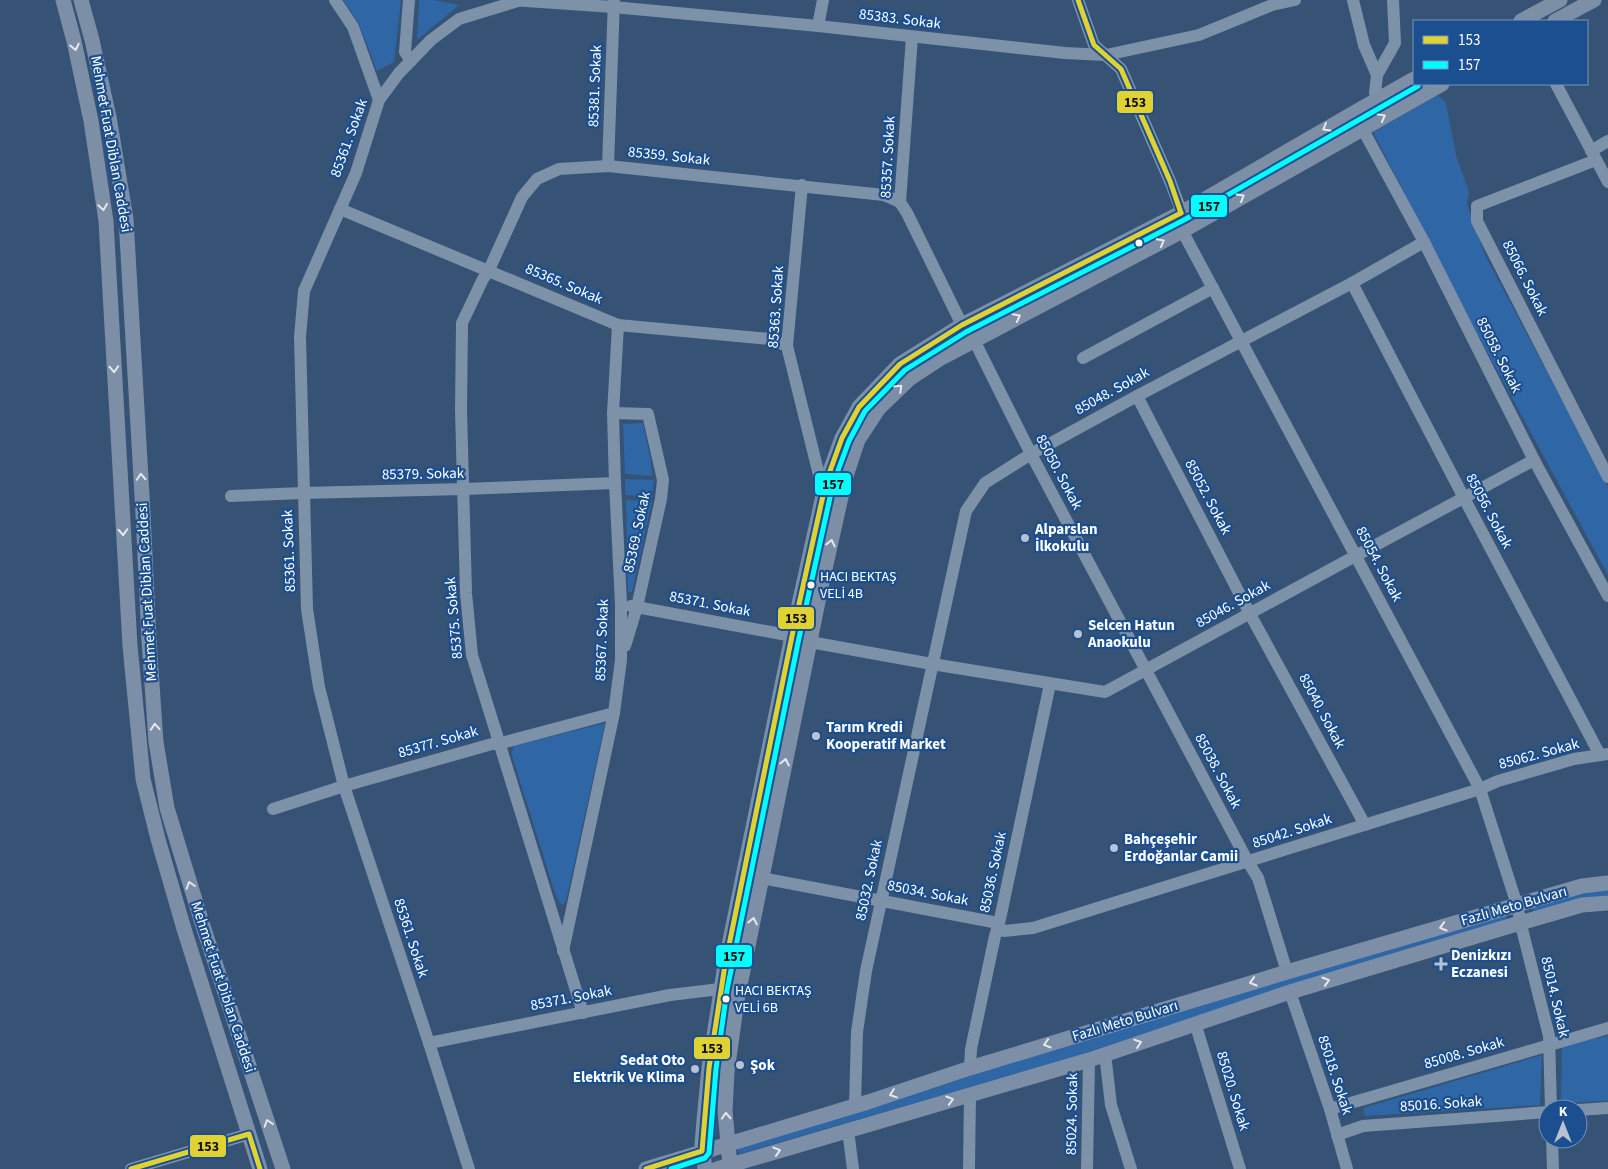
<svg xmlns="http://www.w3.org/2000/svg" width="1608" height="1169" font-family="'Source Sans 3',sans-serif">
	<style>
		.green { fill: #2f66a5 }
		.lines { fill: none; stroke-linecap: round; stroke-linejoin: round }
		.minor { stroke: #7d92a8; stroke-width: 12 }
		.major { stroke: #7d8ea7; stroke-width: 15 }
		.bus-1-casing { stroke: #1b4f8f; stroke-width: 9 }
		.bus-2-casing { stroke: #1b4f8f; stroke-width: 9 }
		.bus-1 { stroke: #e0d233; stroke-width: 5 }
		.bus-2 { stroke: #0ff; stroke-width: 5 }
		.oneway { stroke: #e5e8ed }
		.bus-dot { fill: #fff; stroke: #1b4f8f; stroke-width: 2 }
		.poi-dot { fill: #b9c2ce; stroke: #1b4f8f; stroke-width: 2 }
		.labels { text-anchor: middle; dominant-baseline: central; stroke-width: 4.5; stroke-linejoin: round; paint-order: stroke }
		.bus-label { font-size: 14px; fill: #fff; stroke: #1b4f8f; text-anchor: start }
		.street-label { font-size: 15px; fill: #fff; stroke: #1b4f8f }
		.poi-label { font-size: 15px; font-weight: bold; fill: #fff; stroke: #1b4f8f; text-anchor: start }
		.line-badge { stroke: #1b4f8f; stroke-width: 2 }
		.pale-badge-label { font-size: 14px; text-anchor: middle; font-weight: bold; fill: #111 }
	</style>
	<rect width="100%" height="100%" fill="#365274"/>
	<g class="green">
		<polygon points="343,0 401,0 394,62 377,71 359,24"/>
		<polygon points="419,0 433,0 459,5 417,40"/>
		<polygon points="1419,84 1428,84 1361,121 1206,211 1202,210 1201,208"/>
		<polygon points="1438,95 1446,103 1456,155 1469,192 1467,204 1485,255 1608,487 1608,575 1465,311 1373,132"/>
		<polygon points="1165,230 1168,232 1013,312 867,413 734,982 717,1101 716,1136 710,1136 712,1101 729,981 815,558 834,475 846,442 864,410 903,370 938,346"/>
		<polygon points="643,423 651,462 652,476 625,474 623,424"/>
		<polygon points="625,479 654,480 652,497 625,495"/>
		<polygon points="626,500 652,501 632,592 628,592"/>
		<polygon points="605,723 566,901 562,905 556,896 512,756 513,746"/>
		<polygon points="1608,890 1608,895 1573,900 1534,912 1531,907 1572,895"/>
		<polygon points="1506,915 1507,920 1271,991 1077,1056 739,1154 737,1147 858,1112 1072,1043"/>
		<polygon points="1608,1036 1608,1101 1561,1103 1562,1045"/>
		<polygon points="1542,1055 1540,1105 1365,1116 1363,1108"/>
	</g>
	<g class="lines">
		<g class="minor">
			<polyline points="335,0 353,27 379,100"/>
			<polyline points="409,0 405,52 411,61"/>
			<polyline points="512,0 613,7 818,26 1065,53 1106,55 1199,35 1272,5 1295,0"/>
			<polyline points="1078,0 1094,45 1121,69 1170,181 1179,205 1185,236 1480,789 1517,905 1522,929 1549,1036 1551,1109"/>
			<polyline points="1353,0 1364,45 1377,75 1375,93 1377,99"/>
			<polyline points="818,26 823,0"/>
			<polyline points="912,37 900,202 907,213 962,325"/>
			<polyline points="1377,75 1395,43 1393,0"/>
			<polyline points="1556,84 1608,182"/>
			<polyline points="1362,128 1424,242 1534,460 1608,596"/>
			<polyline points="1591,151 1608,141"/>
			<polyline points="1596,160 1477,206 1477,221 1608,477"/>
			<polyline points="608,166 614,0"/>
			<polyline points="802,185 787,346 820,479 826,482"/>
			<polyline points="340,209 618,325 770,339 787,346"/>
			<polyline points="1352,283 1464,498 1600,755"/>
			<polyline points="974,340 1031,454 1248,862 1258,878 1287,972"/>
			<polyline points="1083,358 1213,288"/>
			<polyline points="1137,396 1250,614 1365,825"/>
			<polyline points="613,413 648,414 663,480 661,499 637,607 625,646"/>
			<polyline points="231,496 303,493 464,489 615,483"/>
			<polyline points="631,606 792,636"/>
			<polyline points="810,642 932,664 1105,692 1348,560 1534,460"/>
			<polyline points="273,809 344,786 492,744 498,744 614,713"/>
			<polyline points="761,878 993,922 1004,931 1033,928 1480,789 1498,781 1574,759 1608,754"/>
			<polyline points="563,951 614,713 621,660 621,604 615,483 613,413 618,325"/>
			<polyline points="1290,992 1330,1109 1347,1169"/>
			<polyline points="583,1013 472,655 466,593 461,410 462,323 483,279 489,270 522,197 537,179 559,169 608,166 884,195 900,202"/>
			<polyline points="1195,1023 1240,1169"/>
			<polyline points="429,1043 670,995 720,989"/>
			<polyline points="1105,1054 1111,1105 1131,1169"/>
			<polyline points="970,1068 971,1049 995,936 1000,919 1050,684"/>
			<polyline points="855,1106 857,1032 866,971 966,511 985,483 1031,454 1137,396 1352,283 1424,242"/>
			<polyline points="1330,1109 1608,1028"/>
			<polyline points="1578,1110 1608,1108"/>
			<polyline points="848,1130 853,1169"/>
			<polyline points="1337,1135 1363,1126 1548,1112"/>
			<polyline points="1552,1139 1553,1169"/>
			<polyline points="131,1169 249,1134"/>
			<polyline points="469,1169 429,1043 344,786 319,687 307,609 300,337 304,291 356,173 379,100 399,73 431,40 459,19 518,1"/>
			<polyline points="969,1169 970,1094"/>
			<polyline points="1087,1169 1089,1060"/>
		</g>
		<g class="major">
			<polyline points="63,0 74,41 91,121 106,221 130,646 143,779 158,839 184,929 260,1169"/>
			<polyline points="81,0 92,40 109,117 126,219 143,513 149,640 156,742 167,808 202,923 283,1169"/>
			<polyline points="1521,21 1560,0"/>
			<polyline points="1555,21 1594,0"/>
			<polyline points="730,1165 725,1111 727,1072 737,1000 821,587 845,479 858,440 879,408 909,379 941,358 1184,230 1442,84"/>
			<polyline points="646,1169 868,1102 970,1068 1287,972 1582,886 1608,883"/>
			<polyline points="705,1169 702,1145 704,1120 709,1068 725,965 792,636 826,482 842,438 859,407 900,364 962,325 1181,213 1359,110 1414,79"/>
			<polyline points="717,1169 1089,1060 1290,992 1520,923 1582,905 1608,903"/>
		</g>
		<g class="bus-1-casing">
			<g id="bus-1">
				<polyline points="1078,0 1094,45 1121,69 1170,181 1181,213"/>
				<polyline points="131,1169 249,1134 260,1169"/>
				<polyline points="646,1169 702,1151 709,1068 725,965 792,636 826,482 842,438 859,407 900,364 962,325 1181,213"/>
			</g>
		</g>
		<g class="bus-2-casing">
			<polyline id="bus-2" points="671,1169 705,1158 709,1153 716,1069 727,990 799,638 833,484 849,441 865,411 905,370 966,332 1184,220 1418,86"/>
		</g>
		<use href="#bus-1" class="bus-1"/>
		<use href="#bus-2" class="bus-2"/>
	</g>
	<defs><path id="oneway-chevron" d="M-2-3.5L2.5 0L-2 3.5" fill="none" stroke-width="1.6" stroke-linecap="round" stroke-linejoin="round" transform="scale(1.25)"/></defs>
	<g class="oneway">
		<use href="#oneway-chevron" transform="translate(75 47) rotate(78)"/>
		<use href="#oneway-chevron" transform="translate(1382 117) rotate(-29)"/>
		<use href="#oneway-chevron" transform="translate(1326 128) rotate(150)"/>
		<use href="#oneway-chevron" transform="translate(1241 197) rotate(-30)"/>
		<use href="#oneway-chevron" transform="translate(103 207) rotate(82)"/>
		<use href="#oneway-chevron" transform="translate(1161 242) rotate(-28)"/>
		<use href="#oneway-chevron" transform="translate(1017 317) rotate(-28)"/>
		<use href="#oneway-chevron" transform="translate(114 369) rotate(87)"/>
		<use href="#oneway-chevron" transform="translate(899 388) rotate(-44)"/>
		<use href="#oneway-chevron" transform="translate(141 477) rotate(-93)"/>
		<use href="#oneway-chevron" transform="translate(123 532) rotate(87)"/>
		<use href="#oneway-chevron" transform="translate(831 543) rotate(-77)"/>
		<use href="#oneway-chevron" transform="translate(155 727) rotate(-94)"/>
		<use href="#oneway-chevron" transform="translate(785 762) rotate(-78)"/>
		<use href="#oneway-chevron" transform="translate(190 885) rotate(-108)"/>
		<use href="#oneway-chevron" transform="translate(753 921) rotate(-79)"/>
		<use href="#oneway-chevron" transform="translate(1443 927) rotate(164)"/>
		<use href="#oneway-chevron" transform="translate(1326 981) rotate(-17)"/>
		<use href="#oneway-chevron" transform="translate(1253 982) rotate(163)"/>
		<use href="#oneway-chevron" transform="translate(1138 1043) rotate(-19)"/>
		<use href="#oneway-chevron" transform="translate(1047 1044) rotate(163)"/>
		<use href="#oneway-chevron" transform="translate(893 1094) rotate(161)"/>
		<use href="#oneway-chevron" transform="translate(950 1100) rotate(-16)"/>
		<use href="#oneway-chevron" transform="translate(726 1116) rotate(-93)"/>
		<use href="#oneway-chevron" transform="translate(268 1123) rotate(-108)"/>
		<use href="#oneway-chevron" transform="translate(777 1151) rotate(-17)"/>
	</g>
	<g class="bus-dot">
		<circle cx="1139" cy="243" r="4.5"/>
		<circle cx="811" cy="585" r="4.5"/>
		<circle cx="726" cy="999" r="4.5"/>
	</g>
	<g class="poi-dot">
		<circle cx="1025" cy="538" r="5"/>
		<circle cx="1078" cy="634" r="5"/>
		<circle cx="816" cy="736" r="5"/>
		<circle cx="1114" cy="848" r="5"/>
		<path d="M1438.5 956.5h5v5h5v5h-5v5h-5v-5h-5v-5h5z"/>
		<circle cx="740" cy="1065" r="5"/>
		<circle cx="695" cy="1069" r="5"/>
	</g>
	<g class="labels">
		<g class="bus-label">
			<text x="820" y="577">HACI BEKTAŞ<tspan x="820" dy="17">VELİ 4B</tspan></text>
			<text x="735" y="991">HACI BEKTAŞ<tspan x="735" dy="17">VELİ 6B</tspan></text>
		</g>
		<g class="street-label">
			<text transform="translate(900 19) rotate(7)">85383. Sokak</text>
			<text transform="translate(595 86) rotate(-88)">85381. Sokak</text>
			<text transform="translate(349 138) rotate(-70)">85361. Sokak</text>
			<text transform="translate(111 144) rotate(80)">Mehmet Fuat Diblan Caddesi</text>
			<text transform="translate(669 156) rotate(6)">85359. Sokak</text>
			<text transform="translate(888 157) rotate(-87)">85357. Sokak</text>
			<text transform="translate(1525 278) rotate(63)">85066. Sokak</text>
			<text transform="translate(564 284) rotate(23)">85365. Sokak</text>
			<text transform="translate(776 307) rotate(-86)">85363. Sokak</text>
			<text transform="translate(1499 355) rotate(63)">85058. Sokak</text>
			<text transform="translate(1112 391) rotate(-29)">85048. Sokak</text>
			<text transform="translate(1059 472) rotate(62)">85050. Sokak</text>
			<text transform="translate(423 474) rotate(-1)">85379. Sokak</text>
			<text transform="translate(1208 497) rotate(62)">85052. Sokak</text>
			<text transform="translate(1489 511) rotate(62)">85056. Sokak</text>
			<text transform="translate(637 532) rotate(-78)">85369. Sokak</text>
			<text transform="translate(289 551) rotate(-92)">85361. Sokak</text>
			<text transform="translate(1379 564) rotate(62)">85054. Sokak</text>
			<text transform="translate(147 592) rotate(-93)">Mehmet Fuat Diblan Caddesi</text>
			<text transform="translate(710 604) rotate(11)">85371. Sokak</text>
			<text transform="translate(1233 604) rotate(-29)">85046. Sokak</text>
			<text transform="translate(454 618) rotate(-95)">85375. Sokak</text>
			<text transform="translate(602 640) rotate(-88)">85367. Sokak</text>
			<text transform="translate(1322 711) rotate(62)">85040. Sokak</text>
			<text transform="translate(438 742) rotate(-16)">85377. Sokak</text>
			<text transform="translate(1539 754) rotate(-15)">85062. Sokak</text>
			<text transform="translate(1218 771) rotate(62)">85038. Sokak</text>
			<text transform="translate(1292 831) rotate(-18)">85042. Sokak</text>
			<text transform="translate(993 872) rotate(-78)">85036. Sokak</text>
			<text transform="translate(869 880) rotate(-78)">85032. Sokak</text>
			<text transform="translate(928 893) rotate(11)">85034. Sokak</text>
			<text transform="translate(1514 906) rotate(-16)">Fazlı Meto Bulvarı</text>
			<text transform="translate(411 938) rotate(72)">85361. Sokak</text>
			<text transform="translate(223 987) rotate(72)">Mehmet Fuat Diblan Caddesi</text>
			<text transform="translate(1555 997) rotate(77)">85014. Sokak</text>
			<text transform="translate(571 998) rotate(-11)">85371. Sokak</text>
			<text transform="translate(1125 1021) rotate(-17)">Fazlı Meto Bulvarı</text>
			<text transform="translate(1464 1053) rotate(-16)">85008. Sokak</text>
			<text transform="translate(1335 1075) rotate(72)">85018. Sokak</text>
			<text transform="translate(1233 1091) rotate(73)">85020. Sokak</text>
			<text transform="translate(1441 1104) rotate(-4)">85016. Sokak</text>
			<text transform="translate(1072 1114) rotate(-89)">85024. Sokak</text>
		</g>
		<g class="poi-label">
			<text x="1035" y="529">Alparslan<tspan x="1035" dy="17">İlkokulu</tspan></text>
			<text x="1088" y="625">Selcen Hatun<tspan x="1088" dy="17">Anaokulu</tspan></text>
			<text x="826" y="727">Tarım Kredi<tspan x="826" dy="17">Kooperatif Market</tspan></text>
			<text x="1124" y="839">Bahçeşehir<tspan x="1124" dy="17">Erdoğanlar Camii</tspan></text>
			<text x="1451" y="955">Denizkızı<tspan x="1451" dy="17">Eczanesi</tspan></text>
			<text x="685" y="1060" text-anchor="end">Sedat Oto<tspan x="685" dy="17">Elektrik Ve Klima</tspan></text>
			<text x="750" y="1065">Şok</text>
		</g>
	</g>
	<g class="line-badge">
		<rect x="1116" y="90" width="38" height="24" rx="5" fill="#e0d233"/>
		<rect x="1190" y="194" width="38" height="24" rx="5" fill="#0ff"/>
		<rect x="814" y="472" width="38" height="24" rx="5" fill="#0ff"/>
		<rect x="777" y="606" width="38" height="24" rx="5" fill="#e0d233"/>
		<rect x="715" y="944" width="38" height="24" rx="5" fill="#0ff"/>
		<rect x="693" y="1036" width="38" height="24" rx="5" fill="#e0d233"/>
		<rect x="189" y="1134" width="38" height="24" rx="5" fill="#e0d233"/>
	</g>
	<g class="pale-badge-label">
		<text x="1135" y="107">153</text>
		<text x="1209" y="211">157</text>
		<text x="833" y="489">157</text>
		<text x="796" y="623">153</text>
		<text x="734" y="961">157</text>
		<text x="712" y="1053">153</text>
		<text x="208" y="1151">153</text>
	</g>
	<rect x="1413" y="20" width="175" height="65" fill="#1b4f8f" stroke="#7695bc"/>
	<rect x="1423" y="36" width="25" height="8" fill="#e0d233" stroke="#7695bc"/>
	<text x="1458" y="45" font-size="15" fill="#ffffff">153</text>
	<rect x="1423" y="61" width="25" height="8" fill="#00ffff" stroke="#7695bc"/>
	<text x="1458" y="70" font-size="15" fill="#ffffff">157</text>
	<g transform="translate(1563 1124)"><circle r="24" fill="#1b4f8f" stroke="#7695bc"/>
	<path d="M0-4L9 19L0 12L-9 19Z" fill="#b9c2ce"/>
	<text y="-8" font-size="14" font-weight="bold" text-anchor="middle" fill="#ffffff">K</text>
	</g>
</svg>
